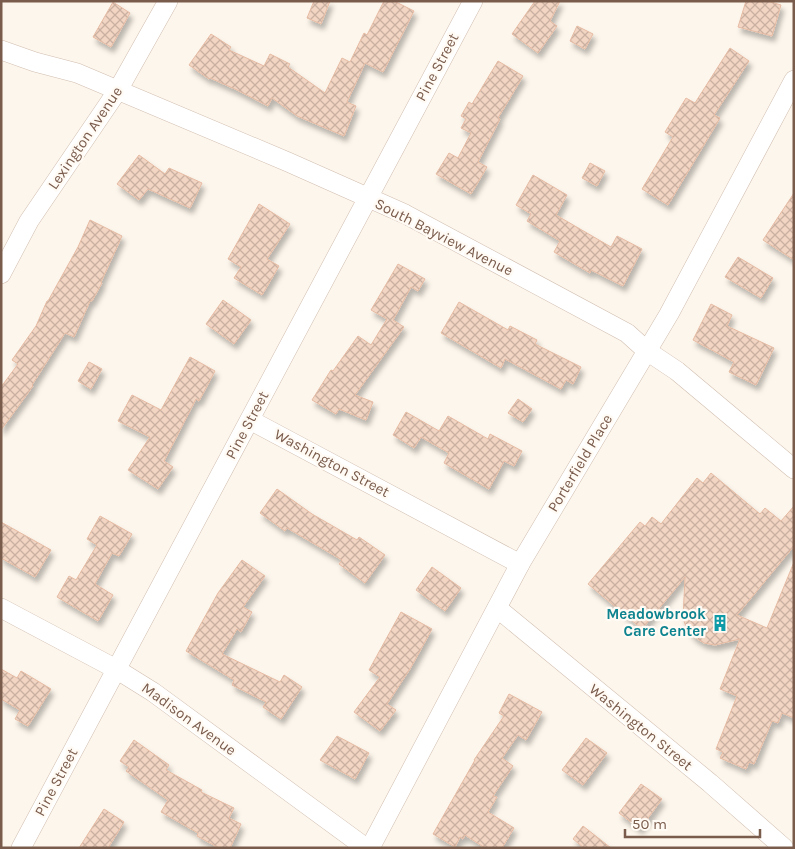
<svg xmlns="http://www.w3.org/2000/svg" width="795" height="849" font-family="Karla,sans-serif">
	<style>
		.building { fill: url(#building-cross-hatch); stroke: #e6bba3; filter: url(#shadow) }
		.lines { fill: none; stroke-linecap: round; stroke-linejoin: round }
		.street-casing { stroke: #d1beb0; stroke-width: 20 }
		.street { stroke: #fff; stroke-width: 19 }
		.labels { text-anchor: middle; dominant-baseline: central; stroke-width: 4.5; stroke-linejoin: round; paint-order: stroke }
		.street-label { font-size: 15px; fill: #7a5c4d; stroke: #fffaf3 }
		.culture-label { font-size: 15px; font-weight: bold; fill: #0d838f; stroke: #fffaf3; text-anchor: end }
	</style>
	<defs>
		<pattern id="building-cross-hatch" width="8" height="8" patternUnits="userSpaceOnUse" patternTransform="scale(1.25)"><rect width="8" height="8" fill="#f3d5c3"/><path d="M0 0l8 8M0 8l8-8" fill="none" stroke="#cab0a1"/></pattern>
		<filter id="shadow"><feDropShadow dx="3" dy="5.5" stdDeviation="2.5" flood-color="#0004"/></filter>
	</defs>
	<rect width="100%" height="100%" fill="#fdf6ec"/>
	<g class="building">
		<polygon points="314,1 330,1 321,24 307,18"/>
		<polygon points="384,1 394,1 414,11 383,72 365,63 347,102 356,106 344,136 297,116 272,98 268,106 237,90 210,78 209,79 189,65 211,34 231,47 229,50 264,66 270,54 290,64 288,67 325,93 342,58 350,62 364,33 367,35"/>
		<polygon points="535,1 560,1 550,21 557,26 538,53 512,34"/>
		<polygon points="746,1 768,1 781,5 772,36 738,27"/>
		<polygon points="113,2 130,13 111,47 93,37"/>
		<polygon points="577,26 593,34 585,49 570,41"/>
		<polygon points="730,48 749,61 714,115 720,118 668,205 642,189 673,137 665,132 686,98 695,103"/>
		<polygon points="498,61 523,76 498,118 500,119 478,162 487,167 471,194 436,174 449,153 458,158 471,133 461,128 466,119 461,116 469,102 472,104"/>
		<polygon points="139,155 165,174 169,168 202,183 190,208 148,189 139,200 117,184"/>
		<polygon points="590,163 605,171 597,186 582,178"/>
		<polygon points="533,175 567,195 556,215 611,247 617,236 642,249 623,286 591,270 590,273 554,252 560,241 527,221 531,214 516,205"/>
		<polygon points="794,193 794,260 763,240"/>
		<polygon points="259,204 290,224 267,259 279,266 262,295 234,278 241,267 228,259"/>
		<polygon points="90,220 122,236 101,282 102,283 92,301 90,301 74,337 65,333 32,385 33,386 1,430 1,387 18,364 12,360 36,326 47,301 48,301 78,247"/>
		<polygon points="738,257 773,278 761,298 725,277"/>
		<polygon points="398,264 425,279 418,291 411,287 393,320 404,327 355,395 373,402 366,420 339,409 336,414 312,400 331,370 333,371 358,336 371,345 387,319 371,310"/>
		<polygon points="223,300 251,320 234,344 206,324"/>
		<polygon points="459,302 508,330 510,326 537,340 535,344 581,367 573,384 566,380 561,389 505,359 501,368 441,333"/>
		<polygon points="711,304 732,315 727,326 774,348 756,385 729,372 734,362 693,340"/>
		<polygon points="190,357 215,371 199,401 196,399 164,461 173,467 158,489 128,470 150,437 118,421 132,395 161,410"/>
		<polygon points="89,362 102,369 91,389 78,381"/>
		<polygon points="518,399 532,409 523,422 508,413"/>
		<polygon points="406,412 439,431 448,416 488,439 490,434 522,451 514,466 504,461 489,489 444,463 449,453 421,437 414,448 393,435"/>
		<polygon points="711,473 760,514 765,508 781,521 794,506 794,546 737,615 767,628 794,562 794,718 782,713 778,723 772,721 754,764 749,762 746,769 720,758 723,752 716,749 737,696 720,689 740,639 715,645 704,643 694,637 686,627 683,618 685,577 642,629 588,584 640,522 645,526 652,517 661,524 697,478 703,483"/>
		<polygon points="277,489 312,514 357,540 359,537 385,555 365,583 339,564 342,560 287,528 285,531 260,513"/>
		<polygon points="100,516 132,534 119,556 112,553 95,584 113,595 98,621 57,597 69,576 76,580 97,545 87,539"/>
		<polygon points="1,522 51,550 35,577 1,558"/>
		<polygon points="242,560 265,576 243,607 252,612 241,632 237,629 222,654 280,682 284,675 302,687 281,719 263,707 266,702 232,685 234,680 186,651 218,593"/>
		<polygon points="432,567 461,588 445,611 416,590"/>
		<polygon points="401,612 432,629 410,669 387,704 396,710 380,731 354,712 380,677 369,670"/>
		<polygon points="1,669 17,678 21,671 51,689 28,726 15,719 20,710 1,699"/>
		<polygon points="509,694 542,712 526,740 518,735 502,758 513,766 493,796 497,797 488,812 514,828 502,848 485,848 465,835 463,839 460,837 455,847 433,834 475,760 474,760 504,716 499,713"/>
		<polygon points="337,736 369,753 355,779 320,760"/>
		<polygon points="586,738 607,753 583,785 562,770"/>
		<polygon points="134,740 169,765 166,770 202,790 201,792 234,808 229,818 241,824 230,848 219,848 197,836 198,833 161,812 168,800 126,771 129,767 120,761"/>
		<polygon points="641,784 662,799 640,829 619,813"/>
		<polygon points="104,809 124,822 108,848 79,848"/>
		<polygon points="583,826 611,848 584,848 573,839"/>
	</g>
	<g class="lines">
		<g class="street-casing">
			<g id="street">
				<polyline points="1,50 35,62 77,73 288,162 405,214 627,333 647,351 677,371 794,469"/>
				<polyline points="1,274 29,221 118,90 168,1"/>
				<polyline points="250,420 520,564"/>
				<polyline points="1,608 116,669 153,692 366,848"/>
				<polyline points="497,608 710,783 784,848"/>
				<polyline points="21,848 473,1"/>
				<polyline points="370,848 520,564 669,314 794,80"/>
			</g>
		</g>
		<use href="#street" class="street"/>
	</g>
	<defs>
		<g id="building-bare" transform="scale(1.35)"><path d="M-4-6H4V6H1V3H-1V6H-4ZM-2.5-4.3h1.7v1.8h-1.7ZM.8-4.3h1.7v1.8H.8ZM-2.5-1h1.7V.8h-1.7ZM.8-1h1.7V.8H.8Z" fill="#0f9aa8" stroke="#fffaf3" stroke-width="2.5" paint-order="stroke"/></g>
	</defs>
	<g fill-rule="evenodd">
		<use href="#building-bare" x="720" y="623"/>
	</g>
	<g class="labels">
		<g class="street-label">
			<text transform="translate(437 67) rotate(-62)">Pine Street</text>
			<text transform="translate(85 138) rotate(-56)">Lexington Avenue</text>
			<text transform="translate(444 237) rotate(27)">South Bayview Avenue</text>
			<text transform="translate(247 425) rotate(-62)">Pine Street</text>
			<text transform="translate(332 463) rotate(28)">Washington Street</text>
			<text transform="translate(580 463) rotate(-59)">Porterfield Place</text>
			<text transform="translate(189 719) rotate(36)">Madison Avenue</text>
			<text transform="translate(641 727) rotate(39)">Washington Street</text>
			<text transform="translate(56 782) rotate(-62)">Pine Street</text>
		</g>
		<g class="culture-label">
			<text x="706" y="614">Meadowbrook<tspan x="706" dy="17">Care Center</tspan></text>
		</g>
	</g>
	<rect width="795" height="849" fill="none" stroke="#7a5c4d" stroke-width="5"/>
	<path d="M625 829v8h135v-8" fill="none" stroke="#7a5c4d" stroke-width="2.5"/>
	<text x="632" y="829" font-size="15" fill="#7a5c4d" stroke="#fffaf3" stroke-width="4" paint-order="stroke">50 m</text>
</svg>
